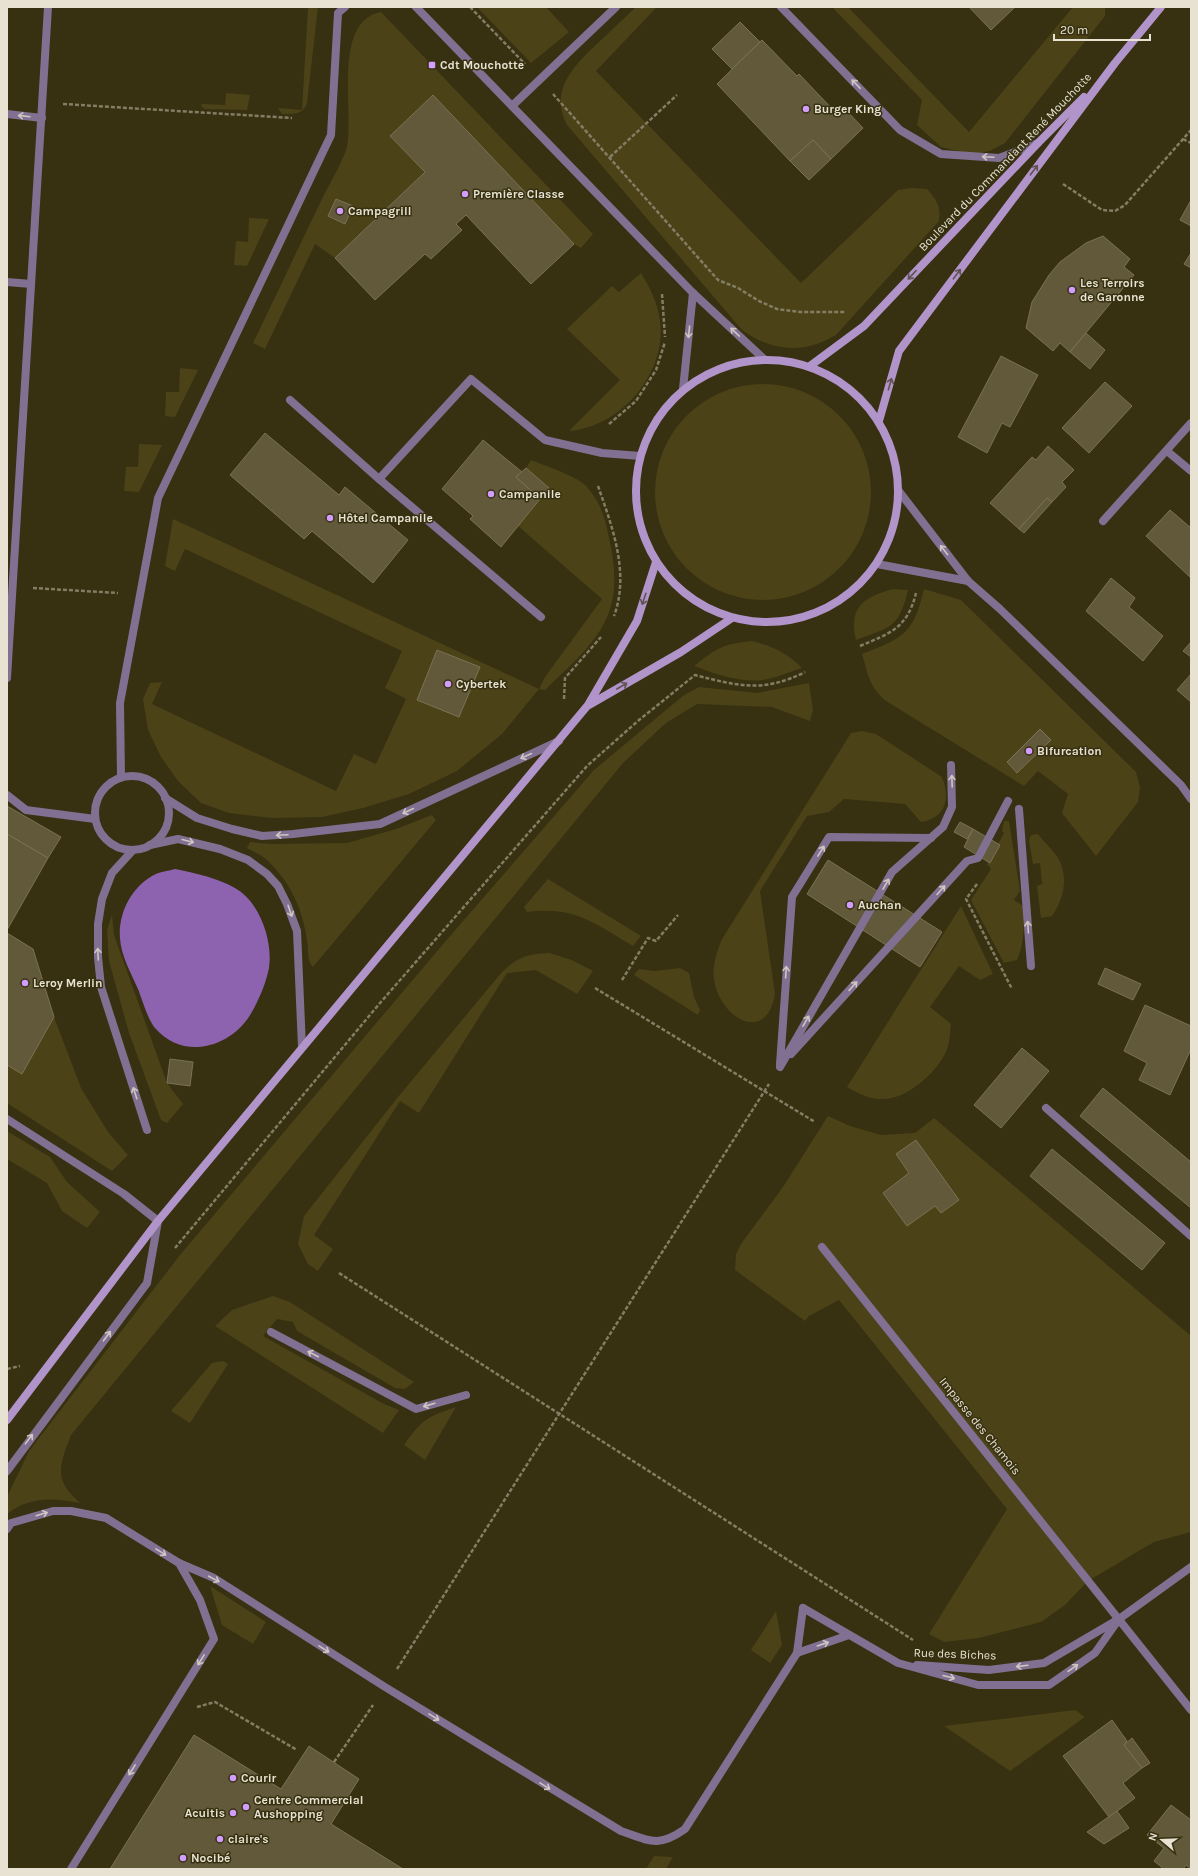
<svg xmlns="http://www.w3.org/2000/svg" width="1198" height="1876" font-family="Karla,sans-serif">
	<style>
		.green { fill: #4c4217 }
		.water { fill: #8d62af }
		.building { fill: #61593a; stroke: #7a7252 }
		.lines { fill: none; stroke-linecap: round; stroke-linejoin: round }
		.path { stroke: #837d64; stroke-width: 2.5; stroke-dasharray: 4 2; stroke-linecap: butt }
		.service { stroke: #827092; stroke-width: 8 }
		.minor { stroke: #827092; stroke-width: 8 }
		.tertiary { stroke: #827092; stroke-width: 8 }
		.secondary { stroke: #b194ca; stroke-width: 8 }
		.oneway { stroke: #cec6c1 }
		.oneway2 { stroke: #625352 }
		.poi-dot { fill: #d29dfd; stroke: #373011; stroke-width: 1.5 }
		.labels { text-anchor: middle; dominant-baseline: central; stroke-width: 3; stroke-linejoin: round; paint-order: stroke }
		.poi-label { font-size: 12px; font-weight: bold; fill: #e7e2d1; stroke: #373011; text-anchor: start }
		.street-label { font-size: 12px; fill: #e7e2d1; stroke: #373011 }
	</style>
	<rect width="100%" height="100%" fill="#373011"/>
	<g class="green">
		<path d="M 308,7 L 318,7 L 307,103 C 303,115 294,114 282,114 L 278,108 L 302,110 Z"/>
		<polygon points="477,7 546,7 569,32 531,63"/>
		<path d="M 636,7 L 657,7 L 596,71 L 801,283 L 898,190 L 912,188 L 927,189 C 937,200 941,207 939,221 L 836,335 C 804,354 772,352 742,330 L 567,125 C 548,89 576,64 600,41 C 612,30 624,18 636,7 Z"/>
		<polygon points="832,7 848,7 969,132 1073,7 1105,7 1105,16 1005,143 990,151 973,154 962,152 941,147 917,125 922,100"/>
		<path d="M 381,12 L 593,234 L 581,248 L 574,244 L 433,95 L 390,136 L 425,172 L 335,258 L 315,244 L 265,349 L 253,343 C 276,296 298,248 321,201 C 327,188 345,158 347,146 C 354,111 332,21 381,12 Z"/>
		<polygon points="226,93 250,95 247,110 205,109 202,107 201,104 225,105"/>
		<polygon points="249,218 269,219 247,266 234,265 236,241 248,242"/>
		<path d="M 641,273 C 650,288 658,303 660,321 C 667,373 621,427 569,431 L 620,380 L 567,329 L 612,286 L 619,292 Z"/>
		<polygon points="180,368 198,370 175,417 165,416 166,392 179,392"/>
		<circle cx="763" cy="492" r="108"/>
		<polygon points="139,444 162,445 139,492 124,491 126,467 138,467"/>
		<path d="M 531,460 C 544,465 575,476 584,484 C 600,500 605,517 609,538 C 627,617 598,639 545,690 L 539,689 L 502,734 L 457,771 L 409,794 L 363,808 L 322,817 L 272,818 L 229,813 L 201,803 L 178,781 L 161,757 L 148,730 L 143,699 L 150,683 L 162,682 L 152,704 L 336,791 L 354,754 L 376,764 L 406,699 L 385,688 L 402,651 L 185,549 L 175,571 L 165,566 L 173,519 L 539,689 L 545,677 L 602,599 L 518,526 L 549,488 L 526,468 Z"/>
		<path d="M 893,589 L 908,590 C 899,628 891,627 856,640 C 848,606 865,597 893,589 Z"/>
		<path d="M 924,589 L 961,600 L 1136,772 L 1140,787 L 1138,802 L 1096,856 L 1062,813 L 1068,794 L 1038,771 L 1024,786 L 886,701 C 869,687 868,674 862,654 C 903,638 913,635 924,589 Z"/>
		<path d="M 752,641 C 772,646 786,652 802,668 C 789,672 776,678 763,680 C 741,683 715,674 694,666 C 717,648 722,644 752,641 Z"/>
		<path d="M 809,683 L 813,710 L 810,721 L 772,707 L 697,704 L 666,723 L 623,763 L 71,1435 C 66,1449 56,1469 64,1484 C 67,1491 75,1498 80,1503 C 52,1498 31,1496 7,1514 L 7,1497 L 29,1451 L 180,1255 L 444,943 L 594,770 L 684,695 L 699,687 L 757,693 Z"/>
		<path d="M 862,731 L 876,734 L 942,777 C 951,799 945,818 921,822 L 905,804 L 844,799 L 829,812 L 807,816 L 760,891 L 775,994 C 766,1047 718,1016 714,979 C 712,965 717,952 722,939 L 851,733 Z"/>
		<path d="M 432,815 L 436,820 L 313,967 C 306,960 309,950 307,941 C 303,910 291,883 268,861 C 263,856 254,852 247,848 L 250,842 L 270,844 L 347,843 L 396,829 Z"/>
		<path d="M 1004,821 L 1009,821 L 1020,891 L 1014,900 L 1023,906 C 1024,925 1025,942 1017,960 L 1004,963 L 971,900 L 991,869 L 987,864 L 1004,833 L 1002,831 Z"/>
		<path d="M 1038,834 C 1044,842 1053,850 1058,858 C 1069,877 1064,899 1052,916 L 1041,918 L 1037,886 L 1042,884 L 1040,863 L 1033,864 L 1029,841 L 1031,835 Z"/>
		<path d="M 548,879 L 641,936 L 633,946 C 593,923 576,906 527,912 L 524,907 Z"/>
		<path d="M 961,906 L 993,974 L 980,980 L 959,966 L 930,1007 L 951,1024 C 950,1033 950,1045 945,1054 C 934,1075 906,1100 881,1099 C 868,1099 858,1093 847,1087 Z"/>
		<polygon points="112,915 114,935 167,1083 183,1104 167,1123 161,1120 129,1033 109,961 107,930"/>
		<path d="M 549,953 L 572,960 L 593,971 L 577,994 L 536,970 L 507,973 L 419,1113 L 400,1101 L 314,1235 L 333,1249 L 318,1271 L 308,1264 L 298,1244 L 304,1216 L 398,1097 L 502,972 C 518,957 527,954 549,953 Z"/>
		<polygon points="680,968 689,973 694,997 700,1010 698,1015 634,975 639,969 654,971"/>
		<polygon points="54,1017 81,1088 108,1132 128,1155 112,1171 7,1103 7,1065 22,1074"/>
		<polygon points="828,1116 850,1126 881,1135 915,1133 934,1118 1191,1336 1191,1532 1154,1542 1088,1581 1065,1605 1041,1622 979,1638 944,1642 929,1634 1007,1509 839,1300 809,1316 805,1321 735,1270 736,1254 741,1244 783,1187"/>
		<polygon points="7,1131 50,1157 67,1182 100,1212 87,1228 62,1211 47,1183 7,1159"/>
		<polygon points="273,1296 290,1302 414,1382 405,1389 395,1388 297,1331 293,1322 277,1319 263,1336 384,1404 399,1410 383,1433 215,1326 232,1310"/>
		<polygon points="223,1361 228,1364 190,1423 171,1411 212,1363"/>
		<path d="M 456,1407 L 425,1460 L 404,1445 C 422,1419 427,1417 456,1407 Z"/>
		<polygon points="210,1586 266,1622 253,1644 222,1625"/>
		<polygon points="776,1611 782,1645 770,1663 751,1650"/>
		<polygon points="1075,1710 1085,1717 1010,1771 944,1726"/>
		<polygon points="654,1856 673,1857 666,1869 646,1869"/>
	</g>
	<path class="water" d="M 175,869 C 195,873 218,878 235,888 C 260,902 273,941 269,968 C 266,983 260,997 253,1010 C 234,1047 184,1062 155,1028 C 148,1020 142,999 138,989 C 131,973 121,956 120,938 C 118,914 131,888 152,876 C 158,872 168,871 175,869 Z"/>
	<g class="building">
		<polygon points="969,7 1015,7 991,30"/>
		<polygon points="740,22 760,42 732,69 712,49"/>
		<polygon points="762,40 797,76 799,74 838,115 845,109 863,128 831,159 813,140 790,161 717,84"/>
		<polygon points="433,95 574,244 531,284 466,215 456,224 462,230 431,259 425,254 375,300 335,258 425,172 390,136"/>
		<polygon points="813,140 831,159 809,180 790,161"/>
		<polygon points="336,199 353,206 345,224 328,216"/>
		<polygon points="1191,200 1191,226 1180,220"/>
		<polygon points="1103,236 1130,259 1124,267 1134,275 1070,352 1060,343 1053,351 1026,328 1032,302 1049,275 1060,262 1086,243"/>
		<polygon points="1191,253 1191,268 1184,264"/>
		<polygon points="1086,333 1105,350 1090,369 1070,352"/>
		<polygon points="1001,356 1038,375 1010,427 1002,423 987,453 958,437"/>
		<polygon points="1105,382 1132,406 1089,453 1062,428"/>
		<polygon points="265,433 339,495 345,487 408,540 373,583 312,531 304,539 230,475"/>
		<polygon points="483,440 522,472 516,477 540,499 501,547 470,519 473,516 442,489"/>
		<polygon points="1048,446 1074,470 1062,482 1066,487 1052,502 1047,498 1019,529 990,503 1032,457 1036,460"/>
		<polygon points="526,468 549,488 540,499 516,477"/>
		<polygon points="1047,498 1052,502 1024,533 1019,529"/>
		<polygon points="1170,510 1191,528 1190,577 1146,536"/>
		<polygon points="1111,578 1135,598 1129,607 1163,636 1143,661 1086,611"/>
		<polygon points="1191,642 1191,657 1183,651"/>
		<polygon points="437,650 480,667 459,717 417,700"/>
		<polygon points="1191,674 1191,702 1177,690"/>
		<polygon points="1040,729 1051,740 1017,773 1007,762"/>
		<polygon points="7,806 61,837 48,858 7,834"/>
		<polygon points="960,822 973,829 967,839 954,832"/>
		<polygon points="973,829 1000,845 990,863 964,847"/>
		<polygon points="7,834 48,858 7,930"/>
		<polygon points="828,860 942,932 920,967 807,894"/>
		<polygon points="7,933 33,949 54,1017 22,1074 7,1065"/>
		<polygon points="1105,968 1141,984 1133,1000 1098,984"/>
		<polygon points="1145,1005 1191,1026 1191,1049 1170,1095 1139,1080 1147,1063 1124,1051"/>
		<polygon points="1022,1048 1049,1071 1001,1128 974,1105"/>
		<polygon points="170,1059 193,1062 190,1086 167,1083"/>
		<polygon points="1103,1088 1191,1162 1191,1208 1080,1116"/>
		<polygon points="916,1140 959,1200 941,1213 935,1206 907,1226 883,1193 909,1173 896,1154"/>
		<polygon points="1052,1149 1165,1243 1142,1270 1030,1176"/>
		<polygon points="1112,1720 1127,1741 1124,1745 1142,1768 1123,1783 1135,1798 1109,1817 1063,1756"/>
		<polygon points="194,1735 281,1789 309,1746 359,1779 331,1824 403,1869 110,1869"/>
		<polygon points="1132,1738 1150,1763 1142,1768 1124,1745"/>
		<polygon points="1171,1805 1191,1820 1191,1869 1186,1865 1183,1869 1164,1869 1154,1861 1164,1848 1147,1835"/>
		<polygon points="1117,1811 1129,1828 1104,1844 1087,1832"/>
	</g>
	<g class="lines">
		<g class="path">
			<polyline points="470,7 525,64"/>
			<polyline points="553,94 718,280 738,288 759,301 777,309 800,312 845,312"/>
			<polyline points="63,104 292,118"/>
			<polyline points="1183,139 1191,143"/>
			<polyline points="610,157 677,95"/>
			<polyline points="1063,184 1102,210 1115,211 1125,205 1191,130"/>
			<polyline points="662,294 665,337"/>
			<polyline points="609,424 636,401 656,370 665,342"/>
			<path d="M 598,486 C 612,526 630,573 614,616"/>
			<polyline points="33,588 118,593"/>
			<path d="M 860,646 C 890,633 907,629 916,593"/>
			<polyline points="564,699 565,678 601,637"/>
			<polyline points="977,884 966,899 1012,989"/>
			<polyline points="622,980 648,938 656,941 678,915"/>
			<polyline points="595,988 815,1122"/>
			<path d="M 175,1248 L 380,1003 L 587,766 L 639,720 L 695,675 C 738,686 763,693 805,672"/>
			<polyline points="339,1273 913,1640"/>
			<polyline points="7,1369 20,1366"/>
			<polyline points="397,1669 769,1084"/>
			<polyline points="197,1707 215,1702 297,1750"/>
			<polyline points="334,1762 373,1705"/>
		</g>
		<g class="service">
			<polyline points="781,7 900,130 941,154 999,158 1038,143"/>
			<polyline points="512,106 616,7"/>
			<polyline points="7,114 42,118"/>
			<polyline points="7,282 31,284"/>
			<polyline points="290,400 379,479 541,617"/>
			<polyline points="379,479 471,379 545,440 602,453 640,456"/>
			<polyline points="7,678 48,7"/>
			<circle cx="132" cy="813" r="37"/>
			<polyline points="121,777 120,703 158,498 331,135 338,13 345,7"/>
			<polyline points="7,795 26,810 95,819"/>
			<polyline points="165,798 197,818 232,829 262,836 293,834 380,824 559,741"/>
			<polyline points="1019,809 1031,966"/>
			<polyline points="150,845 178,839 220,849 248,860 267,874 278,886 287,904 297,931 302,1047"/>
			<polyline points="133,850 112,873 102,899 98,924 98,957 101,987 147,1130"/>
			<polyline points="791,1054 967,861 978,858 1008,801"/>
			<polyline points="780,1064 792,897 829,837 931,838"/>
			<polyline points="780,1067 892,872 943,827 952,807 951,765"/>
			<polyline points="7,1119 124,1194 158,1221 147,1283 7,1471"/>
			<polyline points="271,1332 416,1409 466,1395"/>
			<polyline points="7,1529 11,1523 53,1511 71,1511 106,1518 179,1563 200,1600 214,1639 71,1869"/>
			<path d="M 179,1563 L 214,1578 L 385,1687 L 621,1831 C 650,1841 658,1848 685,1829 L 797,1653 L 803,1608"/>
			<polyline points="797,1653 849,1635"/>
		</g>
		<g class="minor">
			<polyline points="1167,451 1191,471"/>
			<polyline points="1103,521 1191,423"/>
			<polyline points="1046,1108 1191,1236"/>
			<polyline points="822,1247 1191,1710"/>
			<polyline points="803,1608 898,1663 978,1685 1049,1685 1095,1653 1119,1619"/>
			<polyline points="917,1665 989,1670 1044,1663 1119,1619 1191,1567"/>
		</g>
		<g class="tertiary">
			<polyline points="416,7 693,293 764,359"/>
			<polyline points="683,389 693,293"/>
			<polyline points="898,490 968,581 1000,609 1181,785 1191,799"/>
			<polyline points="877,564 968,581"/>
		</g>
		<g class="secondary">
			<circle cx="767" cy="491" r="131"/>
			<polyline points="810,366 864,326 1038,143 1084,97"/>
			<polyline points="879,421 899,351 1115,63 1161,7"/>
			<polyline points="589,705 681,652 732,618"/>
			<polyline points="7,1420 158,1221 588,705 637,621 656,562"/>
		</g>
	</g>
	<defs><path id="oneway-shaft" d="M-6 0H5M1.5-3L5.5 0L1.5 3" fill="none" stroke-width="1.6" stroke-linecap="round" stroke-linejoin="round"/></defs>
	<g class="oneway">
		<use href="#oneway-shaft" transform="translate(856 84) rotate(-134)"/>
		<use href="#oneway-shaft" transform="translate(24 116) rotate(-173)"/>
		<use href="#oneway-shaft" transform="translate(988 157) rotate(-177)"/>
		<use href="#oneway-shaft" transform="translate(689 332) rotate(96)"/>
		<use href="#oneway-shaft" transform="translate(735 332) rotate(-137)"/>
		<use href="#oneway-shaft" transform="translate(944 550) rotate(-128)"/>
		<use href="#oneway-shaft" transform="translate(526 756) rotate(155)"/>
		<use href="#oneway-shaft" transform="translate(952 781) rotate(-92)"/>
		<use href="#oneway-shaft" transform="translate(408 811) rotate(155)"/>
		<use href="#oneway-shaft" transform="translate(282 835) rotate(177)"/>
		<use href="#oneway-shaft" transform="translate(188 841) rotate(14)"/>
		<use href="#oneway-shaft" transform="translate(821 851) rotate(-58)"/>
		<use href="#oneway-shaft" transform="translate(886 884) rotate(-60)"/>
		<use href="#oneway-shaft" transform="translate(941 890) rotate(-48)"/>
		<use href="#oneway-shaft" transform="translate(290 911) rotate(71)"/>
		<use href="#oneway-shaft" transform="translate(1028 927) rotate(-94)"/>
		<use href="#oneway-shaft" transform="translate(98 954) rotate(-93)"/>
		<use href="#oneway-shaft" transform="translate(786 972) rotate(-86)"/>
		<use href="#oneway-shaft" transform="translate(853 986) rotate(-48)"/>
		<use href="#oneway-shaft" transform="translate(806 1021) rotate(-60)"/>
		<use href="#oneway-shaft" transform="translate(135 1093) rotate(-108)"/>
		<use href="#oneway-shaft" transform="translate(107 1336) rotate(-53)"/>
		<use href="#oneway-shaft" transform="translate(313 1354) rotate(-152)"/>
		<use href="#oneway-shaft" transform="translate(429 1405) rotate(164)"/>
		<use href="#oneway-shaft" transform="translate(29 1439) rotate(-53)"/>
		<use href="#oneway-shaft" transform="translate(42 1514) rotate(-17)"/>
		<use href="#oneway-shaft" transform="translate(161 1552) rotate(32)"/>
		<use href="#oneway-shaft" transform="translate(214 1579) rotate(28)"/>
		<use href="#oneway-shaft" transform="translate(823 1644) rotate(-19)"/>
		<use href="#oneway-shaft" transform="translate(324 1649) rotate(32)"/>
		<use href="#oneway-shaft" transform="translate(201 1660) rotate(122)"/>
		<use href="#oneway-shaft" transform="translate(1022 1666) rotate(173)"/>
		<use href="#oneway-shaft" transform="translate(1073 1668) rotate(-35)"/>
		<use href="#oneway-shaft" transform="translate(949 1677) rotate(15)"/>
		<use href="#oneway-shaft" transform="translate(434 1717) rotate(32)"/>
		<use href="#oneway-shaft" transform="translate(132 1770) rotate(122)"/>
		<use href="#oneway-shaft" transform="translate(545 1786) rotate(32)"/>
	</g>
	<g class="oneway2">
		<use href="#oneway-shaft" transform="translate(1034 170) rotate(-53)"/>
		<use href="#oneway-shaft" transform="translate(957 274) rotate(-53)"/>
		<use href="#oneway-shaft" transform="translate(912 275) rotate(133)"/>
		<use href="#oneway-shaft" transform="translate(890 384) rotate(-74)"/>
		<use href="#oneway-shaft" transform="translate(644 599) rotate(108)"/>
		<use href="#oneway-shaft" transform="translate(622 686) rotate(-30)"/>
	</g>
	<g class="poi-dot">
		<rect x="428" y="61" width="8" height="8" rx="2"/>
		<circle cx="806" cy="109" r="4"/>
		<circle cx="465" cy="194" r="4"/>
		<circle cx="340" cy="211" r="4"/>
		<circle cx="1072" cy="290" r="4"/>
		<circle cx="491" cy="494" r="4"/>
		<circle cx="330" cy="518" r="4"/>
		<circle cx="448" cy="684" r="4"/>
		<circle cx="1029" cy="751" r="4"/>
		<circle cx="850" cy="905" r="4"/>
		<circle cx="25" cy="983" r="4"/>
		<circle cx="233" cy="1778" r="4"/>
		<circle cx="246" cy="1807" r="4"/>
		<circle cx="233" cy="1813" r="4"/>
		<circle cx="220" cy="1839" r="4"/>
		<circle cx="183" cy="1858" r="4"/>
	</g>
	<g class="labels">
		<g class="poi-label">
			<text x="440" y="65">Cdt Mouchotte</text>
			<text x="814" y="109">Burger King</text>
			<text x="473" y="194">Première Classe</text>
			<text x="348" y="211">Campagrill</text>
			<text x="1080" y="283">Les Terroirs<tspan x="1080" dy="14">de Garonne</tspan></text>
			<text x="499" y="494">Campanile</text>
			<text x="338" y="518">Hôtel Campanile</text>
			<text x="456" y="684">Cybertek</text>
			<text x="1037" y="751">Bifurcation</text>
			<text x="858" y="905">Auchan</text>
			<text x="33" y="983">Leroy Merlin</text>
			<text x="241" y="1778">Courir</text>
			<text x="254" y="1800">Centre Commercial<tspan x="254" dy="14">Aushopping</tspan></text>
			<text x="225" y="1813" text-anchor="end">Acuitis</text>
			<text x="228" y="1839">claire's</text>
			<text x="191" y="1858">Nocibé</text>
		</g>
		<g class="street-label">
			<text transform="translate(1005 162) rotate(-46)">Boulevard du Commandant René Mouchotte</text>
			<text transform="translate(980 1426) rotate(51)">Impasse des Chamois</text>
			<text transform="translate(955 1654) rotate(2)">Rue des Biches</text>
		</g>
	</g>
	<rect width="1198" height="1876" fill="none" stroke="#e7e2d1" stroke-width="16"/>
	<g transform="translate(1162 1840) rotate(289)" stroke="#373011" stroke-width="3" paint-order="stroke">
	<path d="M0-3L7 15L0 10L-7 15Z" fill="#e7e2d1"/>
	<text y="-6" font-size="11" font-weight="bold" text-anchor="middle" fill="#e7e2d1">N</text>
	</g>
	<path d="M1054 34v6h96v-6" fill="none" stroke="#e7e2d1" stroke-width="2"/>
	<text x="1060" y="34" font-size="12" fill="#e7e2d1" stroke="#373011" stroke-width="3" paint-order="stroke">20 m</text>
</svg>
